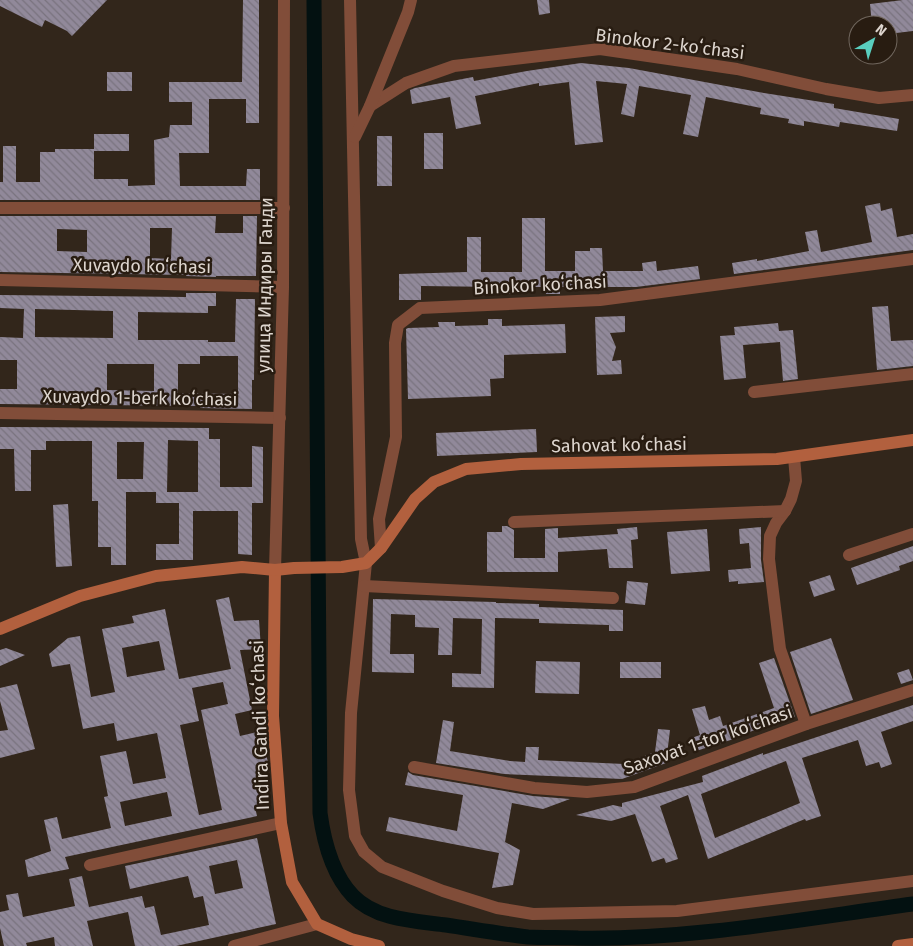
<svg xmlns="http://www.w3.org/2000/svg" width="913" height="946" font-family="'Fira Sans',sans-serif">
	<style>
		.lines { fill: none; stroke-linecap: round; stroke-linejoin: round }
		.canal { stroke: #031111; stroke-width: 15 }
		.building { fill: url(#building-back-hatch); fill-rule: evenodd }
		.street { stroke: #814d39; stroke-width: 12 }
		.secondary { stroke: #b2603e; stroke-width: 12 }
		.labels { text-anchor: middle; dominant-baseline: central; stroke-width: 5; stroke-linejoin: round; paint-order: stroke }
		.street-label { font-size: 18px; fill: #ddd5ce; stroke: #281c11 }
	</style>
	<defs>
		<pattern id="building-back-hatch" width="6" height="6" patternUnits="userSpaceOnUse" patternTransform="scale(1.25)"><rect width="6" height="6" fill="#91899a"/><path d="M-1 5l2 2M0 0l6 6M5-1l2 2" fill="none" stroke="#79737e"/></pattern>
	</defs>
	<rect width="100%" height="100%" fill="#32261b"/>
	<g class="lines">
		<path class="canal" d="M 314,0 L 320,813 C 324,843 332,874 353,896 C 376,920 415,921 446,925 C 473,929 501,934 528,937 C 545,938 561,937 578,938 C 690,940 802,919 913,904"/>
	</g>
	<g class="building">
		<polygon points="0,0 107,0 72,36 67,31 45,20 42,27 0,6"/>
		<polygon points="243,0 259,0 259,123 246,123 246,99 209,99 209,153 179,153 180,186 246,186 247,169 260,169 260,200 0,200 0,182 3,182 3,146 16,146 16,182 40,182 40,152 55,152 55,149 94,149 94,179 128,179 128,186 155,185 154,140 169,137 170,125 192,125 192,102 169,102 169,82 242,82"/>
		<polygon points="537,0 549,0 550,13 539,15"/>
		<polygon points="903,0 913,0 913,31 888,34 888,25 872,25 870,4"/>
		<polygon points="581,63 629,68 764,93 834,104 834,108 899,119 897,131 840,122 839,127 804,121 804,126 788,123 789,119 760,114 761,108 706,97 698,137 683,134 691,95 639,86 634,117 621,114 627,84 596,81 603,142 575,145 569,82 539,86 539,83 475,96 481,124 456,129 450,97 412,104 410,90 415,88 473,77 474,81 527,71"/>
		<rect x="107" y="72" width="25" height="19"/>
		<rect x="424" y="133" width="19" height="36"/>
		<rect x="94" y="134" width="35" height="17"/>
		<rect x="377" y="136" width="15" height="50"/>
		<polygon points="880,203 881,211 892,208 897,237 913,234 913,250 734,274 732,263 757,259 757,261 809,251 805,232 817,230 821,252 872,242 865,206"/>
		<path d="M 0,216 L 216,216 L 215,233 L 243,233 L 243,216 L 257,216 L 256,276 L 216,276 L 216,277 L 186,276 L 186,275 L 0,272 ZM 150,228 L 172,228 L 171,259 L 150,258 ZM 57,229 L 87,230 L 87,252 L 57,251 Z"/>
		<polygon points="522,218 545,218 545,271 575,271 575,251 590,251 590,248 602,248 603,271 643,271 642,263 656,261 657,271 698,266 700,279 636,287 560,287 560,294 546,294 545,287 515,287 515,294 500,294 500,287 421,286 421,300 399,300 399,274 467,272 467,237 481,237 481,272 522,272"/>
		<path d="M 186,293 L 216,293 L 216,306 L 208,306 L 208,313 L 138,312 L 138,340 L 208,340 L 208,342 L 235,342 L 236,299 L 255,299 L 254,380 L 252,380 L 252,409 L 200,408 L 200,406 L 0,404 L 0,389 L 17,389 L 17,360 L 0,360 L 0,337 L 23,338 L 24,309 L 0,308 L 0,295 L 186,297 ZM 35,309 L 113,311 L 113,338 L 35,337 ZM 200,356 L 238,356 L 238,394 L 178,393 L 178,364 L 200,364 ZM 107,364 L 154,364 L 154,391 L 107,390 Z"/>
		<polygon points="888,306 891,341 913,340 913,366 877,370 872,307"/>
		<polygon points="625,316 625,332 610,333 616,347 612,361 621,360 622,374 597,375 595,317"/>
		<polygon points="488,319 502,319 502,326 565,324 566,353 504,355 504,378 490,379 491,396 408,399 406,329 408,328 439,327 438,322 455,322 455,326 488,325"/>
		<polygon points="778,323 779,331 793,330 798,379 783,381 780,342 743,345 746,378 724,380 720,336 735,335 734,327"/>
		<path d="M 0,427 L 209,428 L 209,439 L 220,439 L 220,487 L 252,487 L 252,446 L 263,447 L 263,503 L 252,503 L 252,555 L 238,554 L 238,511 L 193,511 L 193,560 L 156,560 L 156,544 L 179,544 L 179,503 L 156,503 L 156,492 L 126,492 L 126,565 L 111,565 L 111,547 L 98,547 L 98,501 L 92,501 L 92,441 L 46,441 L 46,450 L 31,450 L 31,491 L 15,491 L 14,449 L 0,449 ZM 168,440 L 198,441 L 198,492 L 167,492 ZM 117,442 L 144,442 L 143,479 L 117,479 Z"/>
		<polygon points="536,429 537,452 437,456 436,433"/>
		<polygon points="68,504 72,566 56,567 53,505"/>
		<polygon points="502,526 507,526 514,530 514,558 545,558 545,529 558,528 558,538 618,534 617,529 637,527 638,539 631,540 633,568 609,568 607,549 558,552 558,572 487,572 487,532 502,532"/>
		<polygon points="761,527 761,560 764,582 738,584 738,581 729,582 728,570 751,568 749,543 740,544 739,529"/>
		<polygon points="707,529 710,571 671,574 667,532"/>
		<polygon points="913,546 913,561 899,566 900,570 857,585 851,568"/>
		<polygon points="830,575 835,590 814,597 809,582"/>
		<polygon points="627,581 648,583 645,605 625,603"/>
		<path d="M 229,597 L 234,621 L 259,620 L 261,649 L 240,650 L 252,710 L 235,714 L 240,736 L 261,731 L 269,767 L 269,769 L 262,770 L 269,804 L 255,807 L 257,816 L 253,817 L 65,857 L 69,869 L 28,877 L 25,860 L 51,851 L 44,820 L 57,817 L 62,839 L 111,828 L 104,797 L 108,796 L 100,756 L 126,751 L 133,784 L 166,778 L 157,733 L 117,741 L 114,723 L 83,729 L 70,664 L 52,667 L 49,654 L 68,638 L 80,636 L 91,697 L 115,692 L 102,629 L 134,623 L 132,616 L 165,609 L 179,679 L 231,669 L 216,600 ZM 159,641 L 165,670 L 127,677 L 122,648 ZM 223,682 L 228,704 L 201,710 L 222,810 L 199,815 L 180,725 L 199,721 L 192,688 ZM 167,792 L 172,816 L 125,826 L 120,802 Z"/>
		<polygon points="373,599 496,602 496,603 539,604 539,607 623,610 623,631 609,631 609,625 539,623 539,619 495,618 494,688 452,687 452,673 481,674 482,619 453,618 452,655 438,655 439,628 415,627 415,615 391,614 390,654 414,654 414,673 372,672"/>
		<polygon points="831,638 853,700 811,714 790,652"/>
		<polygon points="6,648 25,655 0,666 0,650"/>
		<polygon points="774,658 795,717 743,734 743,736 693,752 689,739 700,735 692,709 705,706 709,720 720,716 723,726 774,708 759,663"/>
		<polygon points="536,661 580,662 579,694 535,693"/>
		<rect x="620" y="662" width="41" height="16"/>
		<polygon points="909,669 913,680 901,684 897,673"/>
		<polygon points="17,684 35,749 0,758 0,731 8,730 0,701 0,688"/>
		<path d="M 913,705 L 913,721 L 881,732 L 892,764 L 881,768 L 879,762 L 866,766 L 858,740 L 802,758 L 821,816 L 806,821 L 805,819 L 708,859 L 688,795 L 660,806 L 678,859 L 666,863 L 664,858 L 652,862 L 635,814 L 611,821 L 576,815 L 613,805 L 622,807 L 622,803 L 703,782 L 702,776 L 763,753 L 763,755 ZM 786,761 L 800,803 L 715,838 L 701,794 Z"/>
		<polygon points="443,720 454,722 450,751 510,761 525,762 526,747 539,747 538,760 624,764 655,752 658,729 670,730 666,763 622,779 504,774 436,763"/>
		<polygon points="408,772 413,775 533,796 570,799 543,809 512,803 505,842 520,850 513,885 492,888 499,853 386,831 389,817 457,831 463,795 405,785"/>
		<path d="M 257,838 L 276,924 L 176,946 L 135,946 L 128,912 L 87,921 L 93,946 L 55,946 L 54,937 L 26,943 L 27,946 L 4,946 L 0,928 L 0,912 L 9,910 L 6,895 L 18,893 L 23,917 L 75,906 L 69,879 L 82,876 L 89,907 L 142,896 L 145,908 L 154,906 L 161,935 L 209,925 L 203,896 L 194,898 L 188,876 L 130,889 L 125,866 ZM 237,860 L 243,888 L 215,894 L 209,866 Z"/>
	</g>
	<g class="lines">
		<g class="street">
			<polyline points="350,0 361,539 366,563 351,713 349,790 355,836 364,852 382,867 443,891 497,908 533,914 677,911 913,881"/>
			<polyline points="370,106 406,83 454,66 600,49 737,69 826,89 879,98 913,95"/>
			<polyline points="355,137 370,106 408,12 411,0"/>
			<polyline points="0,208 284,208"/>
			<polyline points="0,280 283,287"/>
			<polyline points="754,392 913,374"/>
			<polyline points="0,413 280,418"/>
			<polyline points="794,457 796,481 791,499 785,511 776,523 770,536 769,559 780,649 806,724"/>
			<polyline points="514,522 785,511"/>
			<polyline points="381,548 379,519 396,437 395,343 398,325 420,308 600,300 913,259"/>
			<polyline points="849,555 913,534"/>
			<polyline points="275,570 283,287 284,0"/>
			<polyline points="364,586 613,598"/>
			<polyline points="414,767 534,788 587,792 634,787 806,724 913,690"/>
			<polyline points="90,865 281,823"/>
			<polyline points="234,946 317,924"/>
		</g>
		<g class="secondary">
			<polyline points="275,570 273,716 281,823 292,882 317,924 351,939 379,946"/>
			<polyline points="0,629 80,596 156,576 242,567 275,570 294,568 342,567 366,563 381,548 415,499 434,482 466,469 521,464 777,459 913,440"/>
			<polyline points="898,946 913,944"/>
		</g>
	</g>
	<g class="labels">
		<g class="street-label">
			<text transform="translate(670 44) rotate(7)">Binokor 2-koʻchasi</text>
			<text transform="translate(142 266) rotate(1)">Xuvaydo koʻchasi</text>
			<text transform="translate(265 285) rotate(-89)">улица Индиры Ганди</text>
			<text transform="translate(540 285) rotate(-3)">Binokor koʻchasi</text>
			<text transform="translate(140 398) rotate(1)">Xuvaydo 1-berk koʻchasi</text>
			<text transform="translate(619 445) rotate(-1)">Sahovat koʻchasi</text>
			<text transform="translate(260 725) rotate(-92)">Indira Gandi koʻchasi</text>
			<text transform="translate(708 740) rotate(-19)">Saxovat 1-tor koʻchasi</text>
		</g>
	</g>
	<g transform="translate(873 40) rotate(39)"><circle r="24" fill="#281c11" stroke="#70665d"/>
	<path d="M0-4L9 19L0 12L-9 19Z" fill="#59cebe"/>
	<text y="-8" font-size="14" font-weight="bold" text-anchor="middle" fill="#ddd5ce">N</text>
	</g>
</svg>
